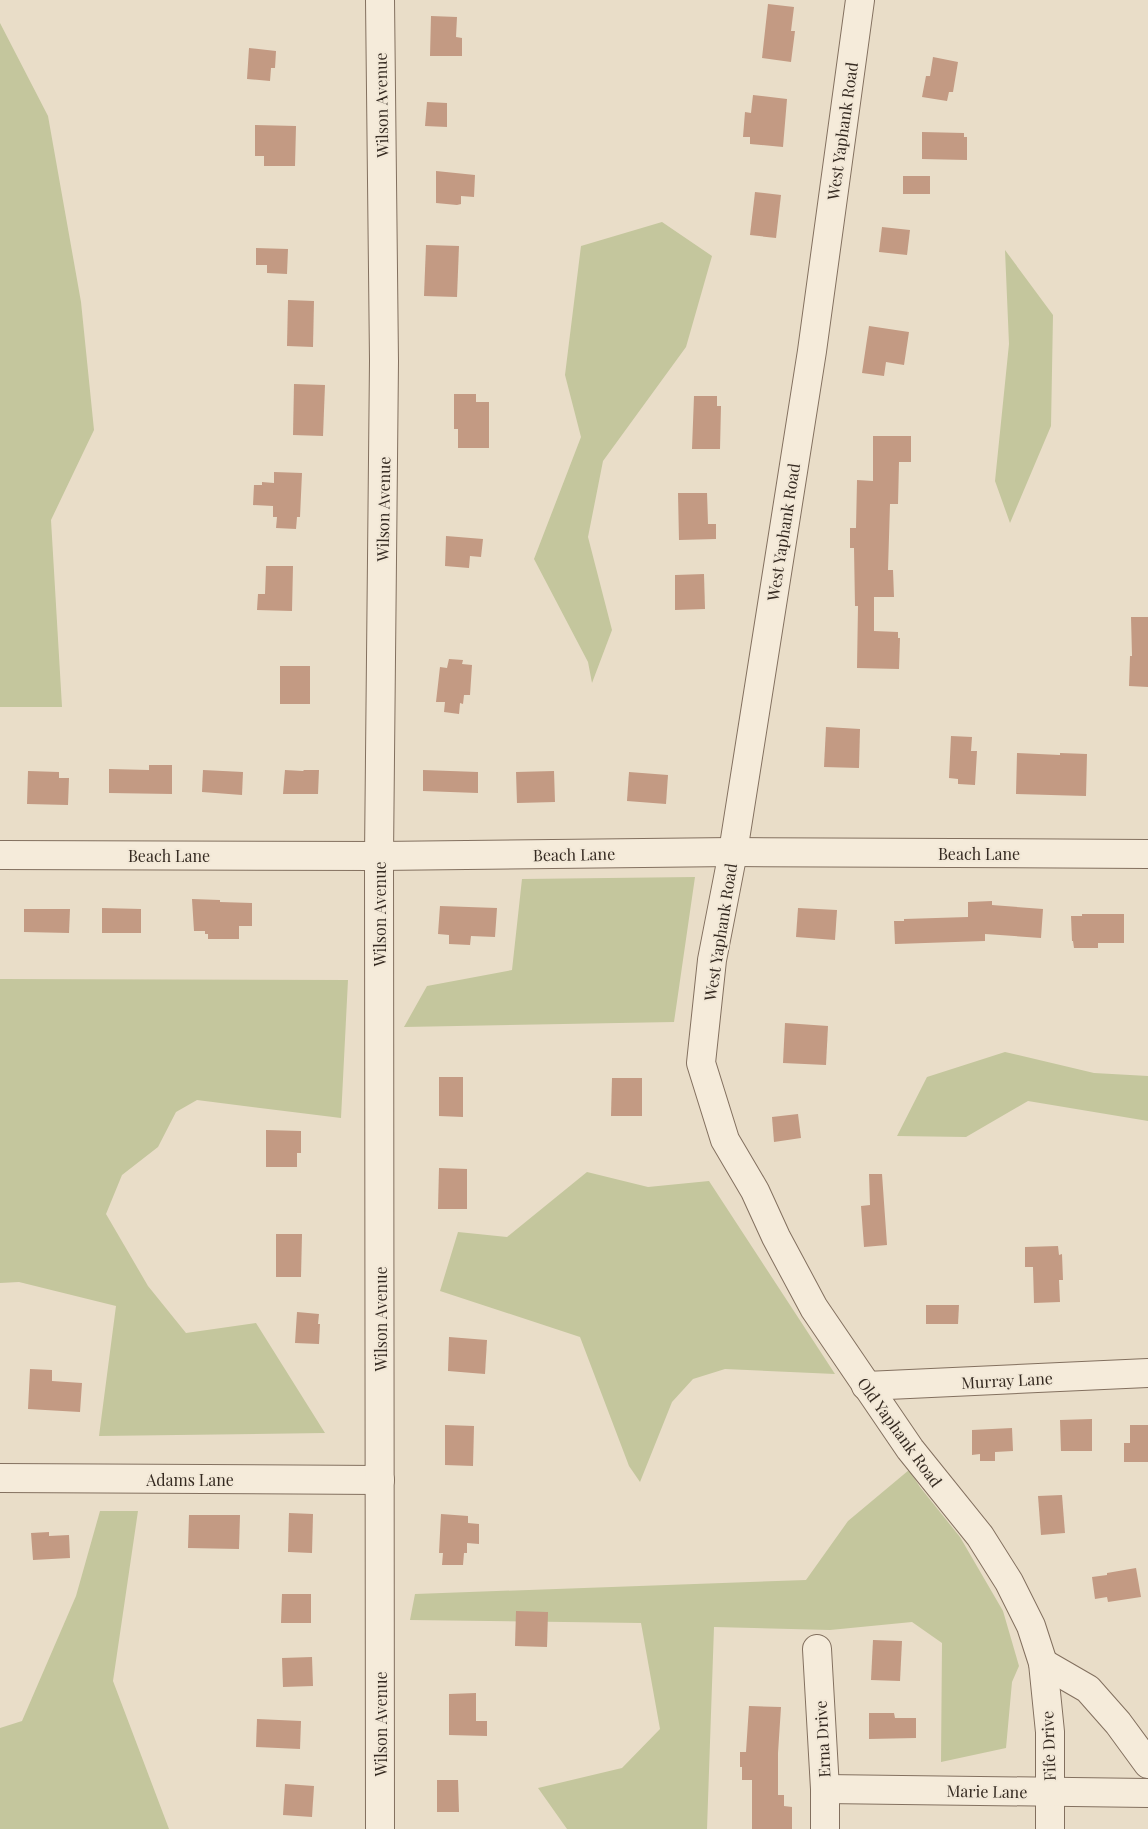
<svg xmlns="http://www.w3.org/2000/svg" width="1148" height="1829" font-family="'Playfair Display',serif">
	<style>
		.green { fill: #c4c69d }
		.building { fill: #c39a83 }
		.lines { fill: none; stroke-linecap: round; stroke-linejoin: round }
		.minor-casing { stroke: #83705f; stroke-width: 30 }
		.minor { stroke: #f5ebda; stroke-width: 28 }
		.labels { text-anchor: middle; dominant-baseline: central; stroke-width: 4; stroke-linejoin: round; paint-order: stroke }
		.street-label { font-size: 16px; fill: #352a21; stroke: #f2e8d7 }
	</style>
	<rect width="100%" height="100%" fill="#e9ddc8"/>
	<g class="green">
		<polygon points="0,23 48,116 81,302 94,430 51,520 62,707 0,707"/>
		<polygon points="662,222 712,256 686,347 603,461 588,537 612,630 592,683 588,662 534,559 581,437 565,375 581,246"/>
		<polygon points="1005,250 1053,315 1051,426 1010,523 995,481 1009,344"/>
		<polygon points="695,877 674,1022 404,1027 427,986 512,970 522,879"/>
		<polygon points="0,979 348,980 341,1118 197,1100 176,1112 158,1147 122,1175 106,1214 148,1286 186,1333 256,1323 325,1433 99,1436 116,1306 19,1282 0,1283"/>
		<polygon points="1005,1052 1094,1073 1148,1076 1148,1121 1028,1101 966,1137 897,1136 927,1077"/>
		<polygon points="587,1172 648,1187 709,1181 835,1374 725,1369 693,1379 672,1402 640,1482 629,1466 580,1337 440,1291 458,1232 507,1237"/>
		<polygon points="909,1470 920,1487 960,1537 1003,1611 1019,1666 1012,1682 1006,1748 941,1762 942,1643 912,1622 830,1630 714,1627 707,1829 567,1829 538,1788 622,1768 660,1729 641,1623 410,1620 415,1594 806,1580 848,1521"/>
		<polygon points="100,1511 138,1511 113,1681 169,1829 0,1829 0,1728 22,1721 76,1596"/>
	</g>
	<g class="building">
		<polygon points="768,4 794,7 791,31 795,31 791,62 762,58"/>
		<polygon points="431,16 457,17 456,37 462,38 462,56 430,56"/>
		<polygon points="249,48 276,51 275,68 271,68 270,81 247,79"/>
		<polygon points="933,57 958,62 953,92 949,92 947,101 922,97 926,76 930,76"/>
		<polygon points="753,95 787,99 783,147 750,144 750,137 743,137 745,112 751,113"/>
		<polygon points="427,102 447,103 447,127 425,126"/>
		<polygon points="255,125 296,126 295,166 264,166 264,156 255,156"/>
		<polygon points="922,132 964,133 964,137 967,137 967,160 922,159"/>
		<polygon points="436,171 475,175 474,197 461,196 461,204 457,205 436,203"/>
		<rect x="903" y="176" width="27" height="18"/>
		<polygon points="755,192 781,195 776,238 750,235"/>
		<polygon points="882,227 910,230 907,255 879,252"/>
		<polygon points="426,245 459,246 457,297 424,296"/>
		<polygon points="256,248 288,249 287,274 267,273 267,265 256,265"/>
		<polygon points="288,300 314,301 313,347 287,346"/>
		<polygon points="869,326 909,332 904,365 886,362 884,376 862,373"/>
		<polygon points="294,384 325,385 323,436 293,435"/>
		<polygon points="454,394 476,394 476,402 489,402 489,448 458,448 458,429 454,429"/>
		<polygon points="694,396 717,396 717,406 721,406 720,449 692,449"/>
		<polygon points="873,436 911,436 911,462 899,462 898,504 890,504 888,570 893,570 894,597 874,597 874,631 898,632 898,638 900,638 899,669 857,668 858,606 855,606 854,548 850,548 850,528 856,528 857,480 873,481"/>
		<polygon points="274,472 302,473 300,517 297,517 296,529 276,528 277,517 273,517 273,506 253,505 254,485 262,485 262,482 274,483"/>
		<polygon points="678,493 707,493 708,524 716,524 716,539 679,540"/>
		<polygon points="446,536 483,539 481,557 470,556 469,568 445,566"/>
		<polygon points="266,566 293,566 292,611 257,610 258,594 265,594"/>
		<polygon points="704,574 705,609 675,610 675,575"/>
		<polygon points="1131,617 1148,617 1148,687 1129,686 1130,656 1132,656"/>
		<polygon points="449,659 463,660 462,664 472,665 470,695 464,695 463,704 460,703 459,714 444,712 445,702 436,702 440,667 447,668"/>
		<rect x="280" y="666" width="30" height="38"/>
		<polygon points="826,727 860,729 859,768 824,767"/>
		<polygon points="951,736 972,737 971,751 977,751 975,785 958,784 958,779 949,778"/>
		<polygon points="1017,753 1060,755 1060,753 1087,754 1086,796 1016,794"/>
		<polygon points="149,765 172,765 172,794 109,793 109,769 149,770"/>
		<polygon points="203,770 243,772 242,795 202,792"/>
		<polygon points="285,770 303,771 304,770 319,770 318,794 283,794"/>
		<polygon points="423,770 478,772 478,793 423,791"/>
		<polygon points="28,771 59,772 59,778 69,778 68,805 27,804"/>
		<polygon points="554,771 555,802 517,803 516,772"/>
		<polygon points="629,772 668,775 666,804 627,801"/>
		<polygon points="192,899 220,900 220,902 252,903 252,926 239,926 239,939 208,939 208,934 205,934 205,931 194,931"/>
		<polygon points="992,901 992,905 1043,909 1041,938 985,934 985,941 895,944 894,921 904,921 904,919 968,917 968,902"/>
		<polygon points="440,906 497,908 495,937 471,936 470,945 449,944 449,935 438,934"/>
		<polygon points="102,908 141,909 141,933 102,933"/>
		<polygon points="798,908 837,910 835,940 796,937"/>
		<polygon points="24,909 70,909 69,933 24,932"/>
		<polygon points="1082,914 1124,914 1124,943 1098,943 1098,948 1074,948 1073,941 1072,941 1071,916 1082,916"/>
		<polygon points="785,1023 828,1026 826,1065 783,1063"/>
		<polygon points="439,1077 463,1077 463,1117 439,1116"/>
		<polygon points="612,1078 642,1078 642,1116 611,1116"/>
		<polygon points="798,1114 801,1138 774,1142 772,1117"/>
		<polygon points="266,1130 301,1131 301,1153 297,1153 297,1167 266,1167"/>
		<polygon points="439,1168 467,1169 467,1209 438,1209"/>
		<polygon points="869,1174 882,1174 887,1245 864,1247 861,1206 870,1205"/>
		<polygon points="276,1234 302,1234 301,1277 276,1277"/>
		<polygon points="1058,1246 1059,1255 1062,1254 1063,1280 1059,1280 1060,1302 1034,1303 1033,1267 1025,1267 1025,1247"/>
		<polygon points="926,1305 959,1305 958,1324 926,1324"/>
		<polygon points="297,1312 319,1314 318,1324 320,1324 319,1344 295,1343"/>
		<polygon points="449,1337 487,1340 485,1374 448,1371"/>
		<polygon points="30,1369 52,1370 52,1381 82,1383 80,1412 28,1409"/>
		<polygon points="1092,1419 1092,1451 1061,1451 1060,1420"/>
		<polygon points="445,1425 474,1426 473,1466 445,1465"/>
		<polygon points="1130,1425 1148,1425 1148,1462 1124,1462 1124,1443 1130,1443"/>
		<polygon points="1012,1428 1013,1451 995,1452 995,1461 980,1461 980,1454 972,1455 972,1430"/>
		<polygon points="1062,1495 1065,1533 1041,1535 1038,1496"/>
		<polygon points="289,1513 313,1514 312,1553 288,1552"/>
		<polygon points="441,1514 468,1516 468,1523 479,1524 479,1544 467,1543 467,1553 464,1553 463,1565 442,1565 443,1553 439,1553"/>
		<polygon points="189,1515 240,1515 239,1549 188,1548"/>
		<polygon points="49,1532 49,1536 69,1535 70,1558 33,1560 31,1533"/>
		<polygon points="1136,1568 1141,1597 1108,1602 1107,1597 1095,1599 1092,1577 1107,1575 1107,1573"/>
		<polygon points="282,1594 311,1594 311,1623 281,1623"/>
		<polygon points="516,1611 548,1612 547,1647 515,1646"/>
		<polygon points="873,1640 902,1641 900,1681 871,1680"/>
		<polygon points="312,1657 313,1686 283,1687 282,1658"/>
		<polygon points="476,1693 476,1721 487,1721 487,1736 449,1735 449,1694"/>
		<polygon points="749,1706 781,1707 778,1753 778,1795 784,1795 784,1806 792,1807 792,1829 752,1829 752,1780 742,1780 742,1767 740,1767 740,1752 746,1752"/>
		<polygon points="869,1713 894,1713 895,1718 916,1718 916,1738 869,1739"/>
		<polygon points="257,1719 301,1721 300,1749 256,1747"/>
		<polygon points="437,1780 458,1780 459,1812 437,1812"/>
		<polygon points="285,1784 314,1786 312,1817 283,1815"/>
	</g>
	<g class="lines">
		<g class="minor-casing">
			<g id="minor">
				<polyline points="860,0 812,351 733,852 712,960 701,1063 725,1140 755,1191 776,1237 814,1308 910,1449 980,1536 1009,1582 1031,1626 1043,1663 1050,1732 1050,1829"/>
				<polyline points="0,855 379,856 733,852 1148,854"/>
				<polyline points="866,1386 1148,1373"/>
				<polyline points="0,1478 380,1480"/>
				<polyline points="817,1649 825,1789 825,1829"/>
				<polyline points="1043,1663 1088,1689 1118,1723 1148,1764"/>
				<polyline points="825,1789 1148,1793"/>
				<polyline points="380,1829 379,856 384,361 380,0"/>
			</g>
		</g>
		<use href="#minor" class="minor"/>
	</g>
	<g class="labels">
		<g class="street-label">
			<text transform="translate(381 105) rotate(-91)">Wilson Avenue</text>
			<text transform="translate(842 131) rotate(-82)">West Yaphank Road</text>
			<text transform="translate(383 509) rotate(-89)">Wilson Avenue</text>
			<text transform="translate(783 532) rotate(-81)">West Yaphank Road</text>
			<text x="979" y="853">Beach Lane</text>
			<text transform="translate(574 854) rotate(-1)">Beach Lane</text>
			<text x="169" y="855">Beach Lane</text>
			<text transform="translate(379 914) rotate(-90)">Wilson Avenue</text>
			<text transform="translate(720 932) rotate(-81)">West Yaphank Road</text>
			<text transform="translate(380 1319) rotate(-90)">Wilson Avenue</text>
			<text transform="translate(1007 1380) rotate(-3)">Murray Lane</text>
			<text transform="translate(900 1432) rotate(54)">Old Yaphank Road</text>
			<text x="190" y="1479">Adams Lane</text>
			<text transform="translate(380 1724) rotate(-90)">Wilson Avenue</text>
			<text transform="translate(822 1739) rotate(-93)">Erna Drive</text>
			<text transform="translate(1048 1746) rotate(-92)">Fife Drive</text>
			<text transform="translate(987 1791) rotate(1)">Marie Lane</text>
		</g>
	</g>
</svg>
